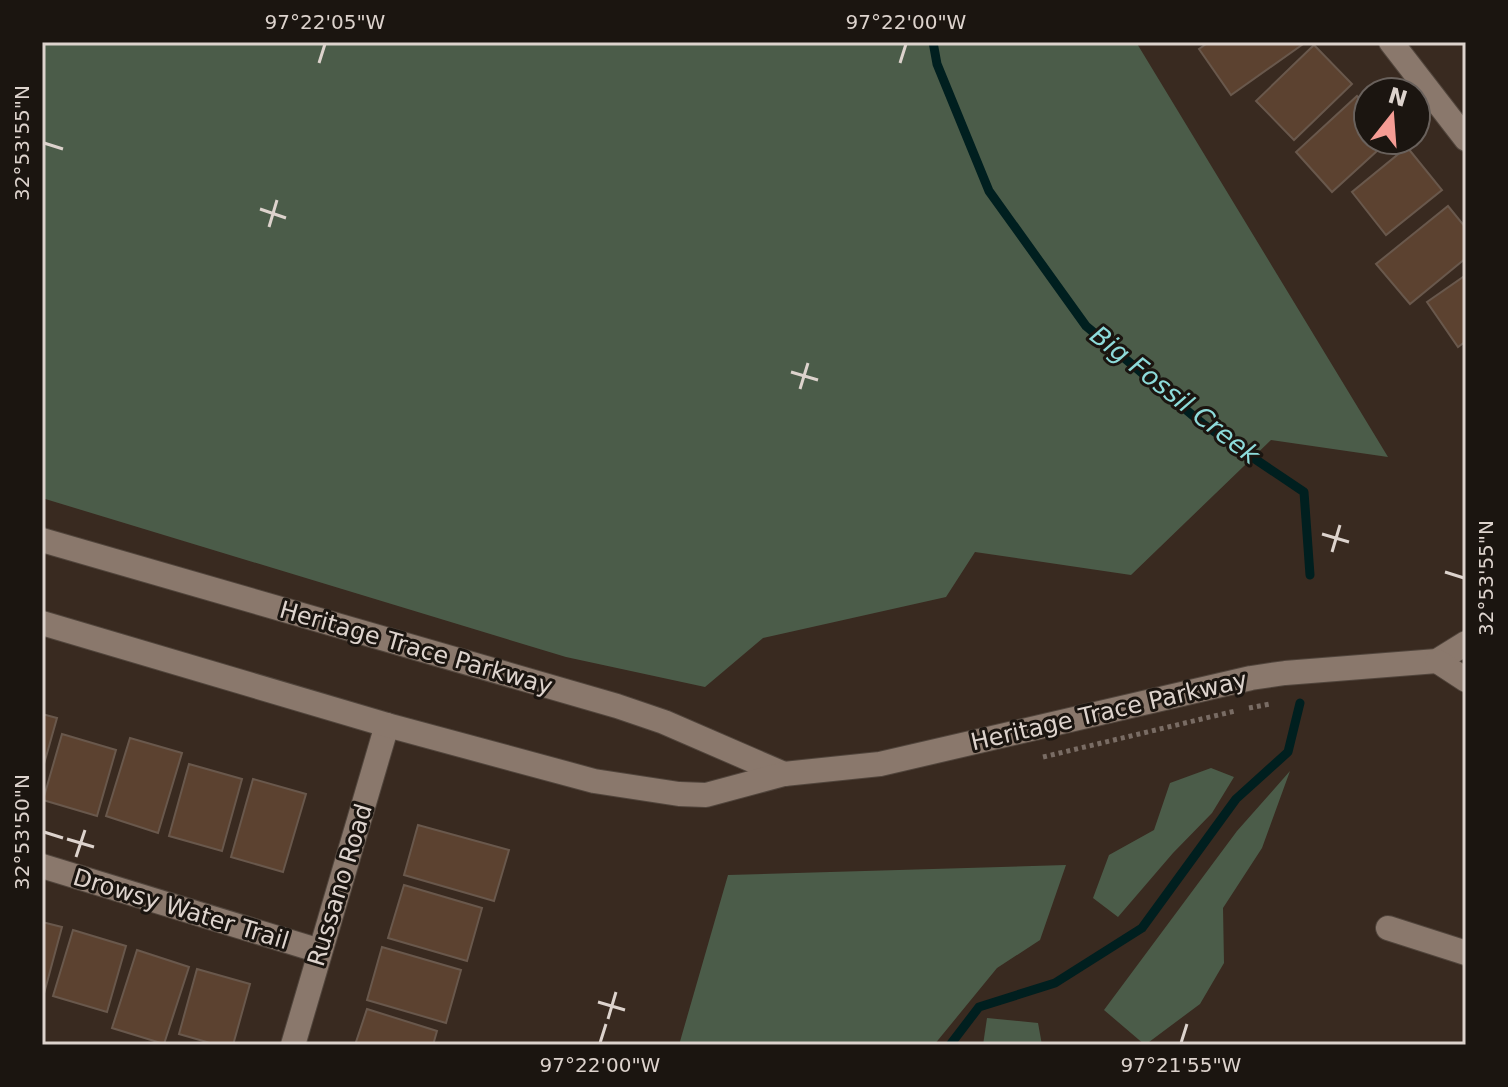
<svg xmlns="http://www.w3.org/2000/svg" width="1508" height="1087" font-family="'DejaVu Sans',sans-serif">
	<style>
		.green { fill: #4b5c49 }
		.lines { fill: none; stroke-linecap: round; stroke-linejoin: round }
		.stream { stroke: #001f1f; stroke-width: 9 }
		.building { fill: #5c4230; stroke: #69584c; stroke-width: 2 }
		.street-casing { stroke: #51453c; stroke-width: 26 }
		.secondary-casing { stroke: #51453c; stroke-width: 26 }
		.path { stroke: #796c64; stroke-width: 5; stroke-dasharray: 4 4; stroke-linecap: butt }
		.street { stroke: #8a786c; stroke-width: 24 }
		.secondary { stroke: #8a786c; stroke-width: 24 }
		.ticks { fill: none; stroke: #ddd3cd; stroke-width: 3 }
		.labels { text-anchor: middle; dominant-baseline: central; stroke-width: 6; stroke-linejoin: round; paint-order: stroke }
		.street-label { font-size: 24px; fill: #ddd3cd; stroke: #1b1510 }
		.water-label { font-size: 26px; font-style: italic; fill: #8ddbda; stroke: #1b1510 }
		.neatline { fill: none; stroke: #ddd3cd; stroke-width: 3 }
		.ticks-label { font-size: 20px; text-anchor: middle; fill: #ddd3cd }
	</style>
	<rect width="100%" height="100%" fill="#392a20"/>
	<g class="green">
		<polygon points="42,42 1136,42 1388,457 1271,440 1131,575 975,552 946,597 763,638 705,687 566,657 42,498"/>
		<polygon points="1211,768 1234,777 1212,813 1173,853 1118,917 1093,898 1109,855 1154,830 1170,783"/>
		<polygon points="1290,771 1262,848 1223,908 1224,963 1200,1004 1145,1045 1104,1010 1237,831"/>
		<polygon points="1066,865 1040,940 997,968 934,1045 679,1045 728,875"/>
		<polygon points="987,1018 1038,1023 1042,1045 983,1045"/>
	</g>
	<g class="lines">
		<g class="stream">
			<polyline points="933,42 937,64 989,191 1086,326 1203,424 1304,492 1310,575"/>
			<polyline points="950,1045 979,1007 1055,983 1142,928 1236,799 1288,752 1300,703"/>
		</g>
	</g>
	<g class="building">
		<polygon points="1209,42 1306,42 1231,95 1199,49"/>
		<polygon points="1314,45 1352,84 1294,140 1256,101"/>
		<polygon points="1357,96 1368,108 1368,140 1389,140 1332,192 1296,152"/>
		<polygon points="1407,147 1442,190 1386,235 1352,192"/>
		<polygon points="1448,206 1466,228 1466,258 1410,304 1376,264"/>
		<polygon points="1466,275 1466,341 1458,347 1427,302"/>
		<polygon points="42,714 57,718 42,771"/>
		<polygon points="62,734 116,750 97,816 43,800"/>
		<polygon points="130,738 182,753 158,833 106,816"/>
		<polygon points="189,764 242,779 222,851 169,836"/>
		<polygon points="253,779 306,794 283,872 231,857"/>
		<polygon points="418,825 509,850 494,901 404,875"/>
		<polygon points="404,885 482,908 467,961 388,938"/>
		<polygon points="42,922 62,927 42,1001"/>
		<polygon points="73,930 126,946 107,1012 53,996"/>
		<polygon points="382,947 461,970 446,1023 367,1000"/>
		<polygon points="137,950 189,967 164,1044 112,1028"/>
		<polygon points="197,969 250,984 233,1045 217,1045 179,1034"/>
		<polygon points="367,1009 437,1031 433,1045 355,1045"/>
	</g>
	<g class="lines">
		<g class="street-casing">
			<g id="street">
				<polyline points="1391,42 1466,139"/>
				<polyline points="42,866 320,951"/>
				<polyline points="1388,928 1466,953"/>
				<polyline points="293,1045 387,725"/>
			</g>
		</g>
		<g class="secondary-casing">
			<g id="secondary">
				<polyline points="42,540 617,706 664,722 784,774"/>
				<polyline points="42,623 387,725 594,781 679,794 706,795 784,774 880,764 1251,678 1285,673 1437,661 1466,643"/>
				<polyline points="1437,661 1466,680"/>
			</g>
		</g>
		<g class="path">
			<polyline points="1249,708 1270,704"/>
			<polyline points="1043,757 1235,711"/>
		</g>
		<use href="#street" class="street"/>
		<use href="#secondary" class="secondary"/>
	</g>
	<path class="ticks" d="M 319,63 L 325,44M 900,63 L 906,44M 44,143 L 63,149M 260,209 L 286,218M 269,227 L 277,200M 791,372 L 818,380M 800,389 L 808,363M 1322,534 L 1349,542M 1332,552 L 1340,525M 1445,572 L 1464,578M 44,832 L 63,838M 67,839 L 94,847M 76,857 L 85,830M 598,1002 L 625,1010M 608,1019 L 616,992M 600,1043 L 606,1024M 1181,1043 L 1187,1024"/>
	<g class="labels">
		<g class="street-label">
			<text transform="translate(416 648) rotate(16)">Heritage Trace Parkway</text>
			<text transform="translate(1109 711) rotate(-13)">Heritage Trace Parkway</text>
			<text transform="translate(340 885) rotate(-73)">Russano Road</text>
			<text transform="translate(181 909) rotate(17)">Drowsy Water Trail</text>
		</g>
		<g class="water-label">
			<text transform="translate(1175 395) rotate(38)">Big Fossil Creek</text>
		</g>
	</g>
	<rect width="1508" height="1087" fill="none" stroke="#1b1510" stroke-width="88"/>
	<g transform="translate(1392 116) rotate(17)"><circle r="38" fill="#1b1510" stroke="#69615c" stroke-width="2"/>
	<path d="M0-6L14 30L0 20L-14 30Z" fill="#f59c94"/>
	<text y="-12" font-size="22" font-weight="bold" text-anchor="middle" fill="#ddd3cd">N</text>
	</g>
	<rect x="44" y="44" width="1420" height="999" class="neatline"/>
	<g class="ticks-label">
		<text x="325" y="29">97°22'05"W</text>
		<text x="906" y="29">97°22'00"W</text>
		<text transform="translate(22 143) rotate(-90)" y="7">32°53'55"N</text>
		<text transform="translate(1486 578) rotate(-90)" y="7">32°53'55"N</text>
		<text transform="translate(22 832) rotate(-90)" y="7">32°53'50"N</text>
		<text x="600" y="1072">97°22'00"W</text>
		<text x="1181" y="1072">97°21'55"W</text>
	</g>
</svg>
